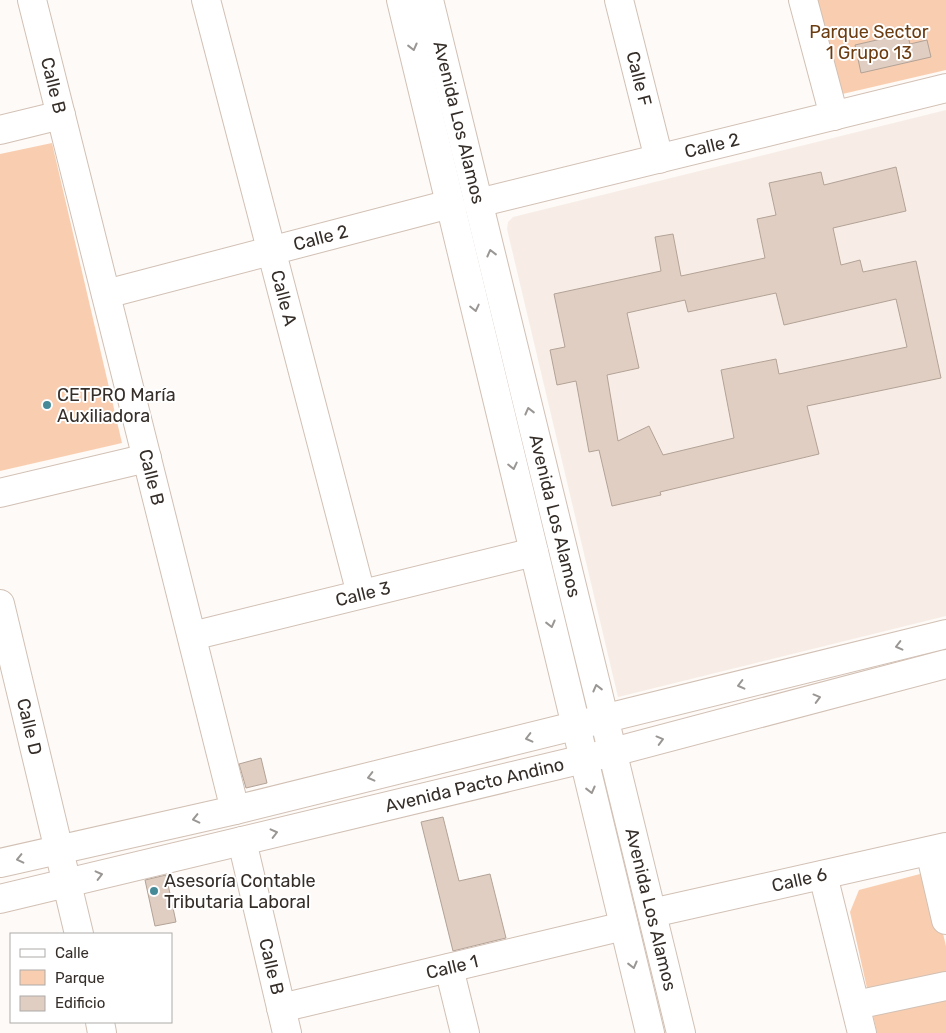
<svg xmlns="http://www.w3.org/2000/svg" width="946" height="1033" font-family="Rubik,sans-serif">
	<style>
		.built { fill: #f7ede6 }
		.green { fill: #f9ceb0 }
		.building { fill: #e0cec2; stroke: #b3a296; fill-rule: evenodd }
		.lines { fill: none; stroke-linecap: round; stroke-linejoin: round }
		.minor-casing { stroke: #d2c0b4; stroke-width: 30 }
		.tertiary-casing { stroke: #d2c0b4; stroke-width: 30 }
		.minor { stroke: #fff; stroke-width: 28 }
		.tertiary { stroke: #fff; stroke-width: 28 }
		.oneway { stroke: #9a9694 }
		.poi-dot { fill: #468a98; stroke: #fff; stroke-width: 2 }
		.labels { text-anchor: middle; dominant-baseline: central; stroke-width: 4; stroke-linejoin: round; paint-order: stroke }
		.park-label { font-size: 18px; fill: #6c3c11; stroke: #fff }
		.street-label { font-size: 18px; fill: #352e29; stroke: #fff }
		.poi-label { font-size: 18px; fill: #352e29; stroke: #fff; text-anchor: start }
	</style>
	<rect width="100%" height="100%" fill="#fdfaf7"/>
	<polygon class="built" points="946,110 946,616 618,697 507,229 508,222 513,217"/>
	<g class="green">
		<polygon points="814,0 946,0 946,70 838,95"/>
		<polygon points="52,143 122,443 0,471 0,154"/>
		<polygon points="920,874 927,875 930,879 946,946 946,1033 877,1033 850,912 859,890"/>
	</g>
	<g class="building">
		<polygon points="907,33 910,44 927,40 931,57 861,73 855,45"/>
		<path d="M 896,167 L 906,211 L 833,228 L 841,265 L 860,260 L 863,272 L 916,261 L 941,378 L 807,406 L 819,454 L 660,492 L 661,495 L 612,506 L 599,450 L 589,452 L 576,381 L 557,385 L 550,350 L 565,347 L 554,294 L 661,271 L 655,237 L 673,234 L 681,276 L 765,258 L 757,219 L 776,215 L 769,183 L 821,172 L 824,185 ZM 776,293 L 784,325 L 896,299 L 907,347 L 779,374 L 776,359 L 721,370 L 734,438 L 663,455 L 649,426 L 618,441 L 607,375 L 639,368 L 627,313 L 685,300 L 688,312 Z"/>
		<polygon points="261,758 267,783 246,788 239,764"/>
		<polygon points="443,817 459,881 490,874 506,938 453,951 421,822"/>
		<polygon points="166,875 176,922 155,926 145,880"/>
	</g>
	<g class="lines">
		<g class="minor-casing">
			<g id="minor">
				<path id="s1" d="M 32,0 L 235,810"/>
				<path id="s2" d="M 206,0 L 361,594"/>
				<path id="s3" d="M 619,0 L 659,159"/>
				<polyline points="803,0 834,116"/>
				<polyline points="0,130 61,115"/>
				<path id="s4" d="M 478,203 L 946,88"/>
				<path id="s5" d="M 106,294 L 450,204"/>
				<polyline points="0,493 147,458"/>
				<path id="s6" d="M 0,604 L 79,934"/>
				<path id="s7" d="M 192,636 L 534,552"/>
				<path id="s8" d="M 242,841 L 287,1033"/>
				<polyline points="930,851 946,920"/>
				<polyline points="823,875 862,1033"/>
				<path id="s9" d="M 652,913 L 946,847"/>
				<polyline points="449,968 465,1033"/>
				<polyline points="856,1005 946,986"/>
				<path id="s10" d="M 281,1008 L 624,926"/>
				<polyline points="100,1022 102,1033"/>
			</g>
		</g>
		<g class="tertiary-casing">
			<g id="tertiary">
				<polyline points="401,0 650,1033"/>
				<path id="s11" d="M 429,0 L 681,1033"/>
				<polyline points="0,863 235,810 946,634"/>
				<path id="s12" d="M 0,899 L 613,752 L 946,664"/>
			</g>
		</g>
		<use href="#minor" class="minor"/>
		<use href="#tertiary" class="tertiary"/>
	</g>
	<defs><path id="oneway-chevron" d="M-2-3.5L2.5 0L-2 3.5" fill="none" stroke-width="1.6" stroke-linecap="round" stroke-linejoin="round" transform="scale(1.25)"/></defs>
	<g class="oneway">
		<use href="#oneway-chevron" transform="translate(413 47) rotate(76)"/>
		<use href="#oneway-chevron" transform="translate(491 253) rotate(-104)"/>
		<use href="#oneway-chevron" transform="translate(475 308) rotate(77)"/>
		<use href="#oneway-chevron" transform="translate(529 411) rotate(-104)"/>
		<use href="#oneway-chevron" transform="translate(513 466) rotate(77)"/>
		<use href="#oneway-chevron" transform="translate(551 624) rotate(76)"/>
		<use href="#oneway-chevron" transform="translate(899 646) rotate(166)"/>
		<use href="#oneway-chevron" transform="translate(741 685) rotate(166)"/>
		<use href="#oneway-chevron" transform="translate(597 688) rotate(-104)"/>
		<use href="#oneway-chevron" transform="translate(817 698) rotate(-15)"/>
		<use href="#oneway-chevron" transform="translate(529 738) rotate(166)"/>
		<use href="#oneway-chevron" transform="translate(660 740) rotate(-15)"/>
		<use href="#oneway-chevron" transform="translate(371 777) rotate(166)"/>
		<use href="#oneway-chevron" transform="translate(591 790) rotate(76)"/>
		<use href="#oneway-chevron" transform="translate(196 819) rotate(167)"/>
		<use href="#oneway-chevron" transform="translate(274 833) rotate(-14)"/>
		<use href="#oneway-chevron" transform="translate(20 859) rotate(167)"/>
		<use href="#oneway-chevron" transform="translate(99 875) rotate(-14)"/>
		<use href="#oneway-chevron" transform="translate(633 965) rotate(76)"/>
	</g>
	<g class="poi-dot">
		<circle cx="47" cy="405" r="5"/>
		<circle cx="154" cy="891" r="5"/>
	</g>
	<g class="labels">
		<g class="park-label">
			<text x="869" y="32">Parque Sector<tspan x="869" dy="21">1 Grupo 13</tspan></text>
		</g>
		<g class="street-label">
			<text stroke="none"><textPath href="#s3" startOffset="81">Calle F</textPath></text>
			<text stroke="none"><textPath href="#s1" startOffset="88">Calle B</textPath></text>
			<text stroke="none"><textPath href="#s11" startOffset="126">Avenida Los Alamos</textPath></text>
			<text stroke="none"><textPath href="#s4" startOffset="241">Calle 2</textPath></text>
			<text stroke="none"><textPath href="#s5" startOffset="222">Calle 2</textPath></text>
			<text stroke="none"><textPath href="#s2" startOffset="308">Calle A</textPath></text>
			<text stroke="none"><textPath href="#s1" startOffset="492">Calle B</textPath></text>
			<text stroke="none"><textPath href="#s11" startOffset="531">Avenida Los Alamos</textPath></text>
			<text stroke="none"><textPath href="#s7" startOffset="176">Calle 3</textPath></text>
			<text stroke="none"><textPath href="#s6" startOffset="126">Calle D</textPath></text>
			<text stroke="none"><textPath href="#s12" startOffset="488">Avenida Pacto Andino</textPath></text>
			<text stroke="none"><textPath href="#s9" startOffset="151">Calle 6</textPath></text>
			<text stroke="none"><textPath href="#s11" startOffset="936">Avenida Los Alamos</textPath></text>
			<text stroke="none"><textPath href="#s8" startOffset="129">Calle B</textPath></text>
			<text stroke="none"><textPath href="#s10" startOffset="176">Calle 1</textPath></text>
		</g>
		<g class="poi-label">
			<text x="57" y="395">CETPRO María<tspan x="57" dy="21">Auxiliadora</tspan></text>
			<text x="164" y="881">Asesoría Contable<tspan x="164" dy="21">Tributaria Laboral</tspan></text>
		</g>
	</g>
	<rect x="10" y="933" width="162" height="90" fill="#ffffff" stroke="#aeaba9"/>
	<rect x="20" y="949" width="25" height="8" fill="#ffffff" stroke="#aeaba9"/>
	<text x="55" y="958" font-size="15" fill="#352e29">Calle</text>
	<rect x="20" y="970" width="25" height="15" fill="#f9ceb0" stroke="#aeaba9"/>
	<text x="55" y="983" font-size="15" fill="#352e29">Parque</text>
	<rect x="20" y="996" width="25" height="15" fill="#e0cec2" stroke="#aeaba9"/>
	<text x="55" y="1008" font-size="15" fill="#352e29">Edificio</text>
</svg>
